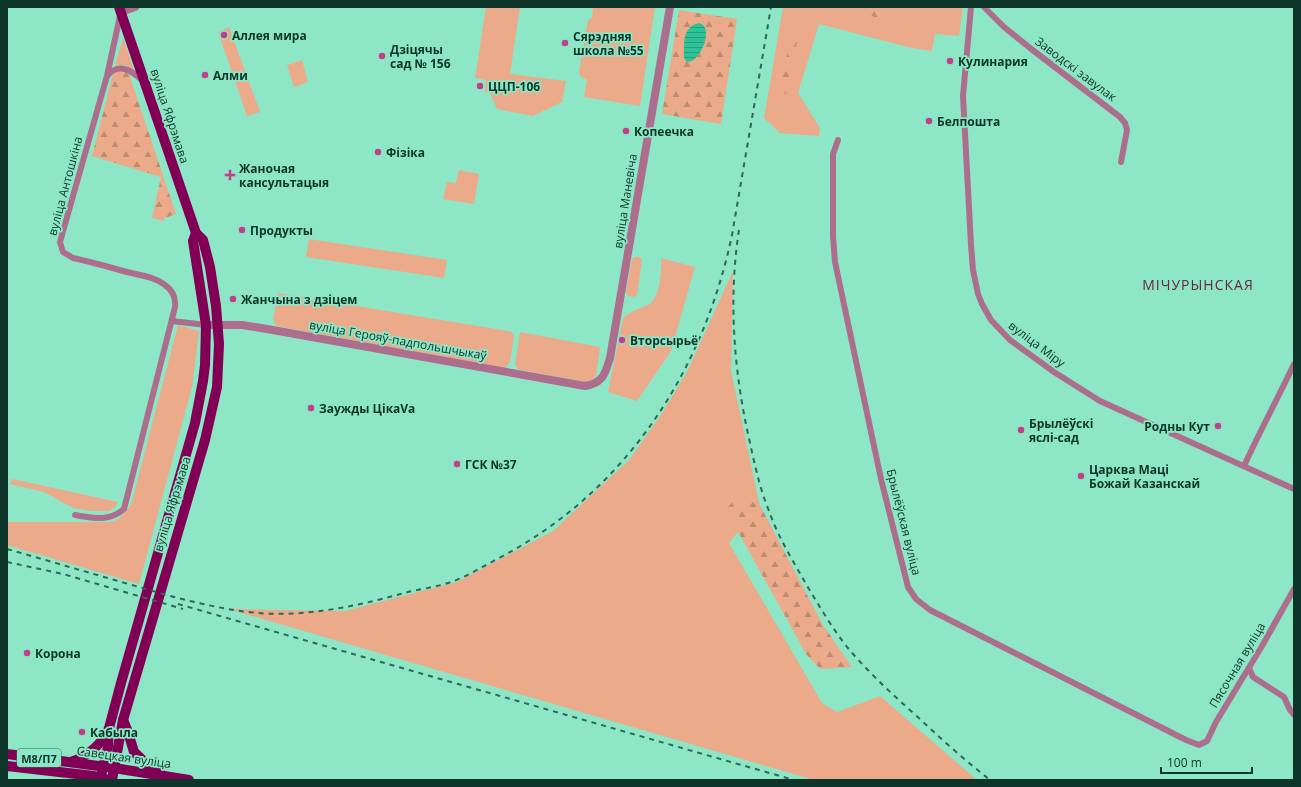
<svg xmlns="http://www.w3.org/2000/svg" width="1301" height="787" font-family="'Open Sans',sans-serif">
	<style>
		.green { fill: #ebab8b }
		.forest { fill: url(#forest-firs) }
		.water { fill: url(#water-rules) }
		.lines { fill: none; stroke-linecap: round; stroke-linejoin: round }
		.minor { stroke: #ad6e8e; stroke-width: 6 }
		.tertiary { stroke: #ad6e8e; stroke-width: 8 }
		.primary { stroke: #810056; stroke-width: 10 }
		.rail { stroke: #326755; stroke-width: 2; stroke-dasharray: 5 5; stroke-linecap: butt }
		.poi-dot { fill: #c03f8a; stroke: #8de6c5; stroke-width: 1.5 }
		.labels { text-anchor: middle; dominant-baseline: central; stroke-width: 3.5; stroke-linejoin: round; paint-order: stroke }
		.shield { fill: #8de6c5; stroke: #346a58; stroke-width: 1 }
		.shield-label { font-size: 11px; font-weight: bold; fill: #0e3529 }
		.poi-label { font-size: 12px; font-weight: bold; fill: #0e3529; stroke: #8de6c5; text-anchor: start }
		.street-label { font-size: 12px; fill: #0e3529; stroke: #8de6c5 }
		.quarter-label { font-size: 14px; letter-spacing: 1px; fill: #652649; stroke: #8de6c5 }
	</style>
	<defs>
		<pattern id="forest-firs" width="22" height="20" patternUnits="userSpaceOnUse"><rect width="22" height="20" fill="#ebab8b"/><path d="M5 1l3.5 6h-7zM16 11l3.5 6h-7z" fill="#bd8c72"/></pattern>
		<pattern id="water-rules" width="6" height="5" patternUnits="userSpaceOnUse"><rect width="6" height="5" fill="#2dc398"/><path d="M0 2.5h6" fill="none" stroke="#259f7c"/></pattern>
	</defs>
	<rect width="100%" height="100%" fill="#8de6c5"/>
	<g class="green">
		<polygon points="486,7 520,7 510,74 566,81 562,102 533,116 497,109 490,93 485,92 486,80 475,78"/>
		<polygon points="593,7 655,7 640,106 584,97 587,80 580,76 579,72 588,20 592,18"/>
		<polygon points="783,7 963,7 959,36 935,34 932,51 912,48 819,24 798,93 820,128 819,136 780,133 764,118"/>
		<polygon points="229,27 260,112 247,116 218,32"/>
		<polygon points="123,38 134,70 125,65 115,66"/>
		<polygon points="302,60 308,82 294,87 287,65"/>
		<polygon points="459,170 479,174 474,204 443,199 447,182 456,183"/>
		<polygon points="309,239 447,260 444,278 306,257"/>
		<polygon points="635,257 640,257 642,260 637,295 633,297 628,296 626,292 632,259"/>
		<path d="M 661,258 L 695,267 L 671,351 L 637,401 L 608,392 L 623,319 C 629,311 639,309 648,305 C 660,299 662,270 661,258 Z"/>
		<polygon points="733,271 731,371 762,516 737,533 729,543 822,703 837,712 880,696 977,780 814,780 228,609 345,611 457,582 553,531 629,460 661,415 688,370"/>
		<polygon points="278,293 508,331 512,332 514,336 510,362 507,366 503,368 276,326 273,319"/>
		<polygon points="178,325 199,331 192,387 139,584 7,545 7,522 110,522 119,519 131,505"/>
		<polygon points="520,332 600,347 596,376 592,380 587,382 520,370 517,368 515,364"/>
		<polygon points="12,479 118,502 115,507 109,511 91,511 73,508 44,492 10,484"/>
	</g>
	<g class="forest">
		<polygon points="844,7 886,7 887,10 883,16 877,18 858,10"/>
		<polygon points="679,10 737,19 721,124 662,114"/>
		<polygon points="795,32 798,39 790,68 789,88 786,93 783,95 780,93 779,82 785,67 790,36 792,33"/>
		<polygon points="117,71 128,71 176,214 165,218 164,221 152,218 161,177 92,156 113,74"/>
		<polygon points="736,497 749,500 761,507 823,625 852,667 820,669 806,654 726,510"/>
	</g>
	<path class="water" d="M 699,23 C 715,26 701,63 687,62 C 683,58 684,55 684,50 C 684,38 685,26 699,23 Z"/>
	<g class="lines">
		<g class="minor">
			<polyline points="971,7 963,96 971,245 973,270 978,294 982,304 991,320 1010,340 1054,372 1100,401 1294,489"/>
			<polyline points="984,7 1004,27 1030,48 1120,117 1125,123 1127,130 1121,162"/>
			<path d="M 108,75 C 119,62 132,71 142,80"/>
			<polyline points="838,140 833,154 833,236 835,262 881,479 908,587 916,599 930,610 1186,740 1199,745 1207,741 1216,722 1262,646 1294,589"/>
			<polyline points="172,321 206,325"/>
			<path d="M 1244,466 C 1260,431 1278,398 1294,364"/>
			<path d="M 75,515 C 93,518 109,522 124,509 L 175,307 C 176,298 172,290 165,285 C 155,277 140,275 127,272 C 109,267 91,262 73,258 L 63,252 L 60,242 L 107,76 L 120,16"/>
			<polyline points="1249,668 1253,677 1284,697 1290,710 1294,715"/>
		</g>
		<g class="tertiary">
			<polyline points="121,12 135,7"/>
			<path d="M 206,325 L 242,325 L 267,329 L 585,386 C 603,383 605,374 610,358 L 670,7"/>
		</g>
		<g class="primary">
			<polyline points="123,720 128,732 134,752 151,768 160,772"/>
			<polyline points="7,754 114,768 189,780"/>
			<path d="M 71,762 C 87,756 101,745 108,730"/>
			<polyline points="7,766 94,776 106,779"/>
			<polyline points="100,780 108,747 109,728 121,683 195,423 203,381 205,365 206,325 193,241 196,233"/>
			<polyline points="112,780 123,720 205,440 217,387 219,344 216,306 210,267 203,240 196,233 119,7"/>
		</g>
		<g class="rail">
			<path d="M 739,230 C 728,301 734,373 750,443 C 755,466 760,489 769,511 C 777,534 790,556 802,577 C 816,601 830,625 847,647 C 869,673 894,696 920,719 C 942,740 966,761 990,780"/>
			<path d="M 7,549 C 49,561 90,573 132,585 C 173,597 215,609 258,613 C 306,617 358,606 404,593 C 420,589 438,587 454,581 C 469,575 484,566 499,558 C 625,492 703,373 732,235 L 771,7"/>
			<polyline points="7,562 63,574 183,609"/>
			<polyline points="178,604 794,780"/>
		</g>
	</g>
	<g class="poi-dot">
		<circle cx="224" cy="35" r="4"/>
		<circle cx="565" cy="43" r="4"/>
		<circle cx="382" cy="56" r="4"/>
		<circle cx="950" cy="61" r="4"/>
		<circle cx="205" cy="75" r="4"/>
		<circle cx="480" cy="86" r="4"/>
		<circle cx="929" cy="121" r="4"/>
		<circle cx="626" cy="131" r="4"/>
		<circle cx="378" cy="152" r="4"/>
		<path d="M228 169h4v4h4v4h-4v4h-4v-4h-4v-4h4z"/>
		<circle cx="242" cy="230" r="4"/>
		<circle cx="233" cy="299" r="4"/>
		<circle cx="622" cy="340" r="4"/>
		<circle cx="311" cy="408" r="4"/>
		<circle cx="1218" cy="426" r="4"/>
		<circle cx="1021" cy="430" r="4"/>
		<circle cx="457" cy="464" r="4"/>
		<circle cx="1081" cy="476" r="4"/>
		<circle cx="27" cy="653" r="4"/>
		<circle cx="82" cy="732" r="4"/>
	</g>
	<g class="labels">
		<rect class="shield" x="17" y="749" width="44" height="18" rx="3"/>
		<g class="shield-label">
			<text x="39" y="758">М8/П7</text>
		</g>
		<g class="poi-label">
			<text x="232" y="35">Аллея мира</text>
			<text x="573" y="36">Сярэдняя<tspan x="573" dy="14">школа №55</tspan></text>
			<text x="390" y="49">Дзіцячы<tspan x="390" dy="14">сад № 156</tspan></text>
			<text x="958" y="61">Кулинария</text>
			<text x="213" y="75">Алми</text>
			<text x="488" y="86">ЦЦП-106</text>
			<text x="937" y="121">Белпошта</text>
			<text x="634" y="131">Копеечка</text>
			<text x="386" y="152">Фізіка</text>
			<text x="239" y="168">Жаночая<tspan x="239" dy="14">кансультацыя</tspan></text>
			<text x="250" y="230">Продукты</text>
			<text x="241" y="299">Жанчына з дзіцем</text>
			<text x="630" y="340">Вторсырьё</text>
			<text x="319" y="408">Заужды ЦікаVа</text>
			<text x="1029" y="423">Брылёўскі<tspan x="1029" dy="14">яслі-сад</tspan></text>
			<text x="1210" y="426" text-anchor="end">Родны Кут</text>
			<text x="465" y="464">ГСК №37</text>
			<text x="1089" y="469">Царква Маці<tspan x="1089" dy="14">Божай Казанскай</tspan></text>
			<text x="35" y="653">Корона</text>
			<text x="90" y="732">Кабыла</text>
		</g>
		<g class="street-label">
			<text transform="translate(1076 69) rotate(37)">Заводскі завулак</text>
			<text transform="translate(170 116) rotate(72)">вуліца Яфрэмава</text>
			<text transform="translate(65 186) rotate(-75)">вуліца Антошкіна</text>
			<text transform="translate(625 201) rotate(-81)">вуліца Маневіча</text>
			<text transform="translate(398 340) rotate(10)">вуліца Герояў-падпольшчыкаў</text>
			<text transform="translate(1037 344) rotate(37)">вуліца Міру</text>
			<text transform="translate(172 504) rotate(-73)">вуліца Яфрэмава</text>
			<text transform="translate(904 522) rotate(76)">Брылёўская вуліца</text>
			<text transform="translate(1237 665) rotate(-59)">Пясочная вуліца</text>
			<text transform="translate(124 757) rotate(8)">Савецкая вуліца</text>
		</g>
		<g class="quarter-label">
			<text x="1198" y="284">МІЧУРЫНСКАЯ</text>
		</g>
	</g>
	<rect width="1301" height="787" fill="none" stroke="#0e3529" stroke-width="16"/>
	<path d="M1161 767v6h91v-6" fill="none" stroke="#0e3529" stroke-width="2"/>
	<text x="1167" y="767" font-size="12" fill="#0e3529" stroke="#8de6c5" stroke-width="3" paint-order="stroke">100 m</text>
</svg>
